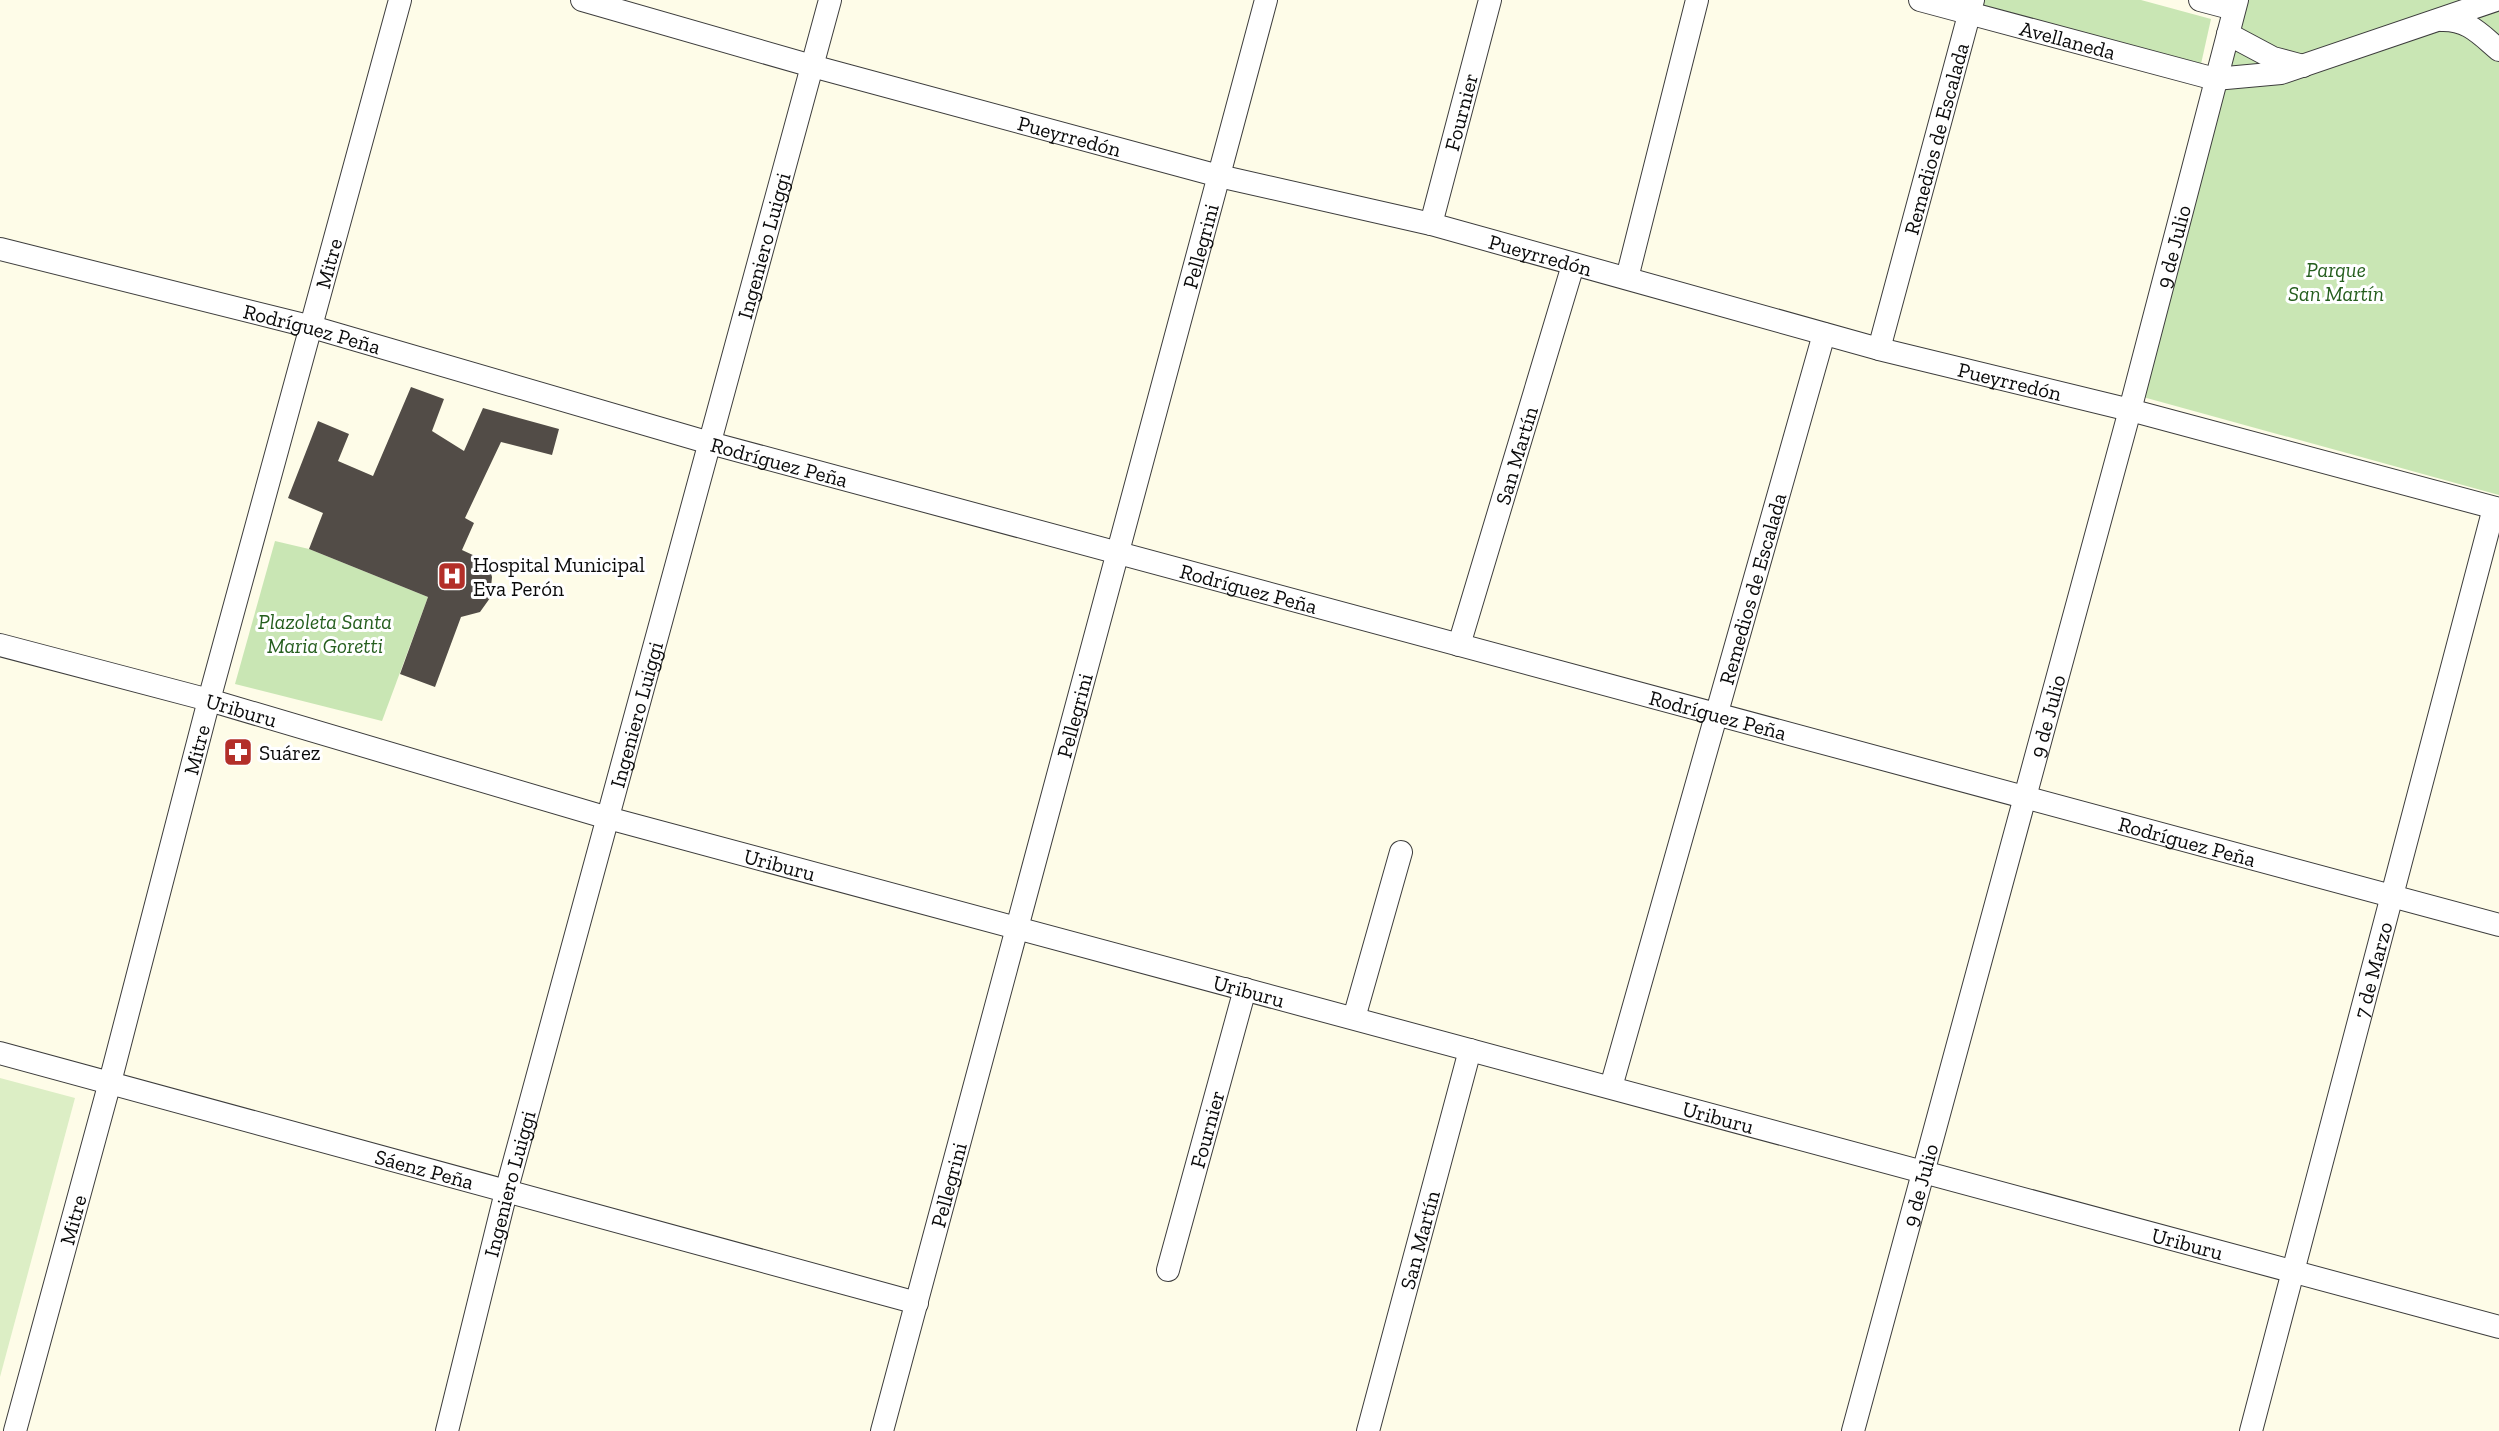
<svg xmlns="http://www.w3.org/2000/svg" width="2499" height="1431" font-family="'Zilla Slab',serif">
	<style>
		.green { fill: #c9e6b4 }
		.pitch { fill: #dceec5 }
		.building { fill: #524c47 }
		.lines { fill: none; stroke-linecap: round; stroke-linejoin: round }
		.street-casing { stroke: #3d3d3d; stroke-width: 24 }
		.street { stroke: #fff; stroke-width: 22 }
		.labels { text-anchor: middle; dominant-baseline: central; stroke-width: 6; stroke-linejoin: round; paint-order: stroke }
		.street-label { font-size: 21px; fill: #0a0a0a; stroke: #fff }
		.park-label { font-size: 21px; font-style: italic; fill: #255e1e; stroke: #fff }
		.poi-label { font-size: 21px; fill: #0a0a0a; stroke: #fff; text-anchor: start }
	</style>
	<rect width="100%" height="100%" fill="#fefce8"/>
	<g class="green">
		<polygon points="1963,0 2141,0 2211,19 2201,64"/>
		<polygon points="2241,0 2499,0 2499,495 2143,397"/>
		<polygon points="275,541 309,549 428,597 382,721 235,684"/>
	</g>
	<polygon class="pitch" points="0,1078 75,1098 0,1377"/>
	<polygon class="building" points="411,387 444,399 432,431 464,451 483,408 559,429 552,455 501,442 465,518 474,523 462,550 488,562 492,577 490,598 480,612 461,617 435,687 400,674 428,597 309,549 323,513 288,498 318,421 349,434 338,461 373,476"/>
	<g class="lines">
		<g class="street-casing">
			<g id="street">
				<path id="s1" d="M 582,0 L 812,66 L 1219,176 L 1431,224 L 1879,349 L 2130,410 L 2499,509"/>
				<path id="s2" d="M 1920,0 L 2215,79 L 2281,73 L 2496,0"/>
				<polyline points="2200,0 2234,9"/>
				<path d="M 2441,20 C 2468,19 2480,34 2499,50"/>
				<polyline points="2228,34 2273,58 2303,66"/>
				<path id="s3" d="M 1431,224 L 1490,0"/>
				<path id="s4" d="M 0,249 L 312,327 L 710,443 L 2499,925"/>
				<polyline points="1627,278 1697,0"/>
				<path id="s5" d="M 1879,349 L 1973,0"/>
				<path id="s6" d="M 0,645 L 209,700 L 608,818 L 2499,1327"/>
				<path id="s7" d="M 1459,645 L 1573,265"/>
				<polyline points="1354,1018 1401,852"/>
				<path id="s8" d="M 0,1053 L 917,1303"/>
				<path id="s9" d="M 1611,1087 L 1824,334"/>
				<path id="s10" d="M 1168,1270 L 1245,989"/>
				<path id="s11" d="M 15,1431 L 110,1082 L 209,700 L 400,0"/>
				<path id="s12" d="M 447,1431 L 506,1192 L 830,0"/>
				<path id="s13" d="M 882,1431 L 1266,0"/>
				<path id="s14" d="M 1368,1431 L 1470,1050"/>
				<path id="s15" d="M 1853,1431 L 2130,410 L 2237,0"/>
				<path id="s16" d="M 2251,1431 L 2494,508"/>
			</g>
		</g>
		<use href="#street" class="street"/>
	</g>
	<defs>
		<g id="hospital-square" transform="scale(1.5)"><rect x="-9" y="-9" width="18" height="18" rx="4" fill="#b32f29" stroke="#fff"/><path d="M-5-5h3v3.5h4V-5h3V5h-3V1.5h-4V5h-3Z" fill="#fff"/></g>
		<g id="pharmacy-square" transform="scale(1.5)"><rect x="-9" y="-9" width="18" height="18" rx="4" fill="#b32f29" stroke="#fff"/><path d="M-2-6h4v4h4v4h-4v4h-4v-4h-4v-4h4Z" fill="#fff"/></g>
	</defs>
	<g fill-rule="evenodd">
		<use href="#hospital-square" x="452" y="576"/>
		<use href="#pharmacy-square" x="238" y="752"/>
	</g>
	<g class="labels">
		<g class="street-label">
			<text stroke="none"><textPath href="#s2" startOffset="153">Avellaneda</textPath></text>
			<text stroke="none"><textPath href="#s3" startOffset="116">Fournier</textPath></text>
			<text stroke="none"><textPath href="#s1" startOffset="506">Pueyrredón</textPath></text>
			<text stroke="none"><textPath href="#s5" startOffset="218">Remedios de Escalada</textPath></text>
			<text stroke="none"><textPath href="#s12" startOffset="1227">Ingeniero Luiggi</textPath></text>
			<text stroke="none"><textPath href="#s13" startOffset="1227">Pellegrini</textPath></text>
			<text stroke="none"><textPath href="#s15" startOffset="1227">9 de Julio</textPath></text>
			<text stroke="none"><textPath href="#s1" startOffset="992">Pueyrredón</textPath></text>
			<text stroke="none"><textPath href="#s11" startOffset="1209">Mitre</textPath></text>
			<text stroke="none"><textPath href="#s4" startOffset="322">Rodríguez Peña</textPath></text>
			<text stroke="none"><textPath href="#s1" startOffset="1478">Pueyrredón</textPath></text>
			<text stroke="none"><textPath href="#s7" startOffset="198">San Martín</textPath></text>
			<text stroke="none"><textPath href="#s4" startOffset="808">Rodríguez Peña</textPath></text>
			<text stroke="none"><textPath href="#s4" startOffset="1294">Rodríguez Peña</textPath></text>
			<text stroke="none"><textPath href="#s9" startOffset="518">Remedios de Escalada</textPath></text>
			<text stroke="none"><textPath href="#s6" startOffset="250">Uriburu</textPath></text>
			<text stroke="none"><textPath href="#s12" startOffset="741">Ingeniero Luiggi</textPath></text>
			<text stroke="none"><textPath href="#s13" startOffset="741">Pellegrini</textPath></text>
			<text stroke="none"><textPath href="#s4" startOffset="1780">Rodríguez Peña</textPath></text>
			<text stroke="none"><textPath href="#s15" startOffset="741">9 de Julio</textPath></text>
			<text stroke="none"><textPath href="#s11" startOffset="705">Mitre</textPath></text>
			<text stroke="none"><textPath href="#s4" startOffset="2266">Rodríguez Peña</textPath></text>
			<text stroke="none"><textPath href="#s6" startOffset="810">Uriburu</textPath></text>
			<text stroke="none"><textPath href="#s16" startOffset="477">7 de Marzo</textPath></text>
			<text stroke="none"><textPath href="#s6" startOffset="1296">Uriburu</textPath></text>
			<text stroke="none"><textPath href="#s6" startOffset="1782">Uriburu</textPath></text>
			<text stroke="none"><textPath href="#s10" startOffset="146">Fournier</textPath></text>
			<text stroke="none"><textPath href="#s8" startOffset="440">Sáenz Peña</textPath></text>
			<text stroke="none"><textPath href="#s12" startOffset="255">Ingeniero Luiggi</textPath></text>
			<text stroke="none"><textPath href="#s13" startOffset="255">Pellegrini</textPath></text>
			<text stroke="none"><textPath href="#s15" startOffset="255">9 de Julio</textPath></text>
			<text stroke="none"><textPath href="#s11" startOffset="219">Mitre</textPath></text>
			<text stroke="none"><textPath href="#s14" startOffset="198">San Martín</textPath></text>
			<text stroke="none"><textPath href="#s6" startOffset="2268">Uriburu</textPath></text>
		</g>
		<g class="park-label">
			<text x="2336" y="269">Parque<tspan x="2336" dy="24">San Martín</tspan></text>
			<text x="325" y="621">Plazoleta Santa<tspan x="325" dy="24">Maria Goretti</tspan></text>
		</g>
		<g class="poi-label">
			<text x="473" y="564">Hospital Municipal<tspan x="473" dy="24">Eva Perón</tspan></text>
			<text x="259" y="752">Suárez</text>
		</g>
	</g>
</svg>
